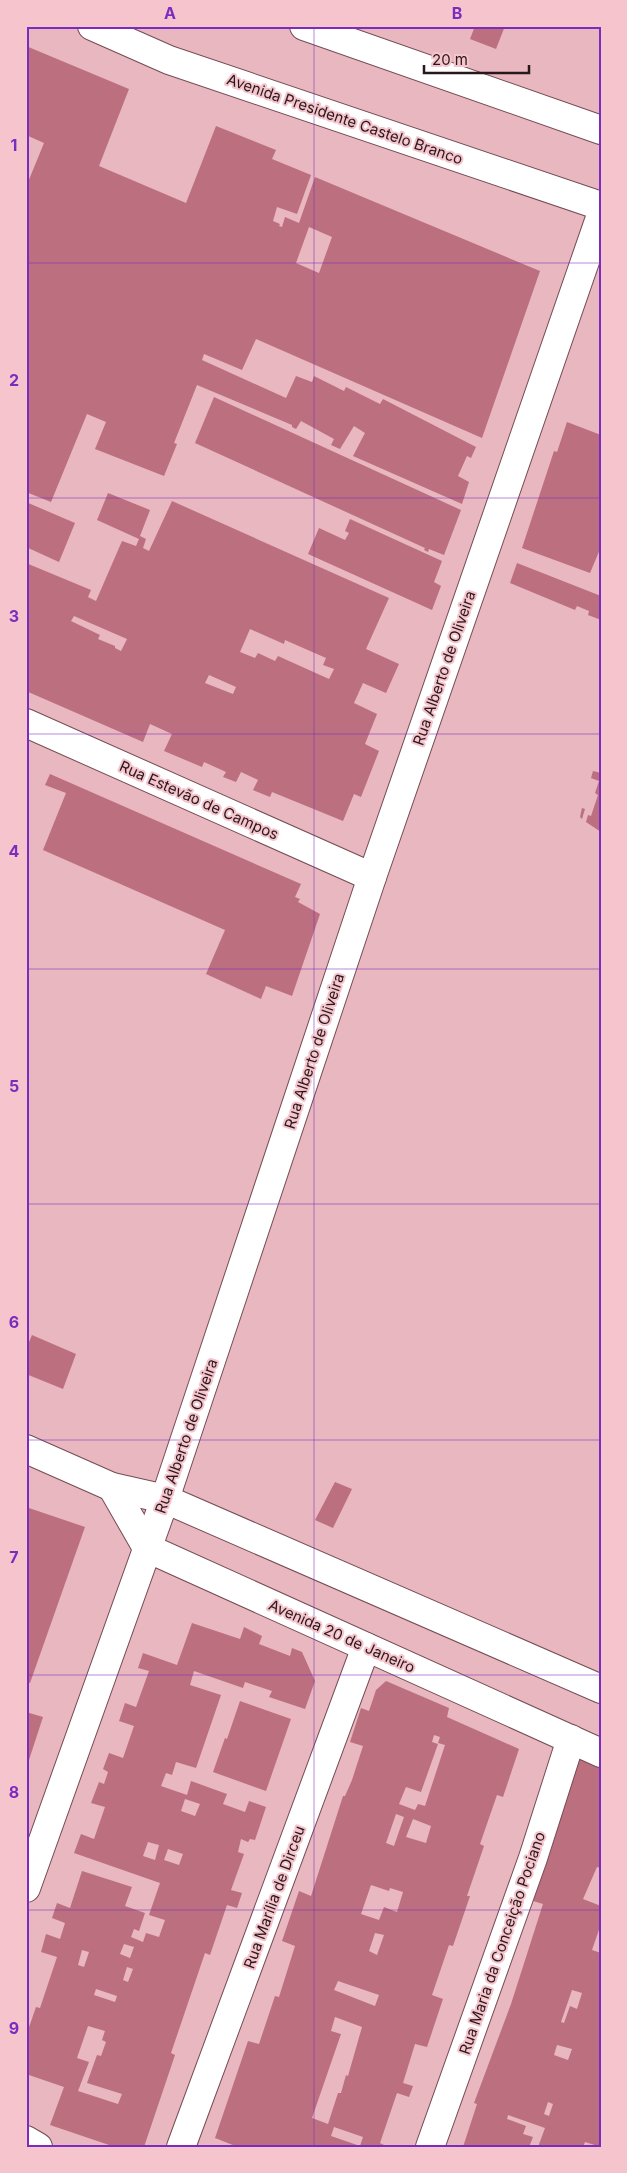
<svg xmlns="http://www.w3.org/2000/svg" width="627" height="2173" font-family="Inter,sans-serif">
	<style>
		.building { fill: #bc6f7f; fill-rule: evenodd }
		.lines { fill: none; stroke-linecap: round; stroke-linejoin: round }
		.minor-casing { stroke: #754c54; stroke-width: 30 }
		.tertiary-casing { stroke: #754c54; stroke-width: 30 }
		.primary-casing { stroke: #754c54; stroke-width: 30 }
		.minor { stroke: #fff; stroke-width: 28 }
		.tertiary { stroke: #fff; stroke-width: 28 }
		.primary { stroke: #fff; stroke-width: 28 }
		.grid { fill: none; stroke: #7b2cbf; stroke-width: 1; stroke-opacity: 0.55 }
		.labels { text-anchor: middle; dominant-baseline: central; stroke-width: 4; stroke-linejoin: round; paint-order: stroke }
		.street-label { font-size: 15px; fill: #29181b; stroke: #f5c4cc }
		.neatline { fill: none; stroke: #7b2cbf; stroke-width: 2 }
		.grid-label { font-size: 16px; text-anchor: middle; font-weight: bold; fill: #7b2cbf }
	</style>
	<rect width="100%" height="100%" fill="#e8b7bf"/>
	<g class="building">
		<polygon points="475,26 505,26 496,49 470,39"/>
		<path d="M 26,46 L 129,89 L 99,166 L 186,203 L 216,126 L 276,150 L 272,159 L 311,175 L 297,214 L 277,207 L 273,221 L 280,224 L 279,226 L 282,227 L 285,217 L 299,223 L 315,177 L 540,271 L 482,438 L 256,339 L 242,370 L 204,354 L 202,360 L 286,398 L 296,376 L 312,382 L 314,376 L 344,391 L 346,387 L 380,404 L 383,399 L 476,447 L 471,458 L 467,456 L 458,476 L 469,482 L 462,504 L 353,456 L 365,433 L 354,426 L 340,449 L 331,445 L 334,439 L 301,421 L 296,429 L 292,427 L 292,425 L 197,385 L 174,443 L 177,444 L 164,476 L 95,449 L 106,422 L 87,414 L 51,502 L 26,492 L 26,187 L 44,143 L 26,135 ZM 309,227 L 332,237 L 319,273 L 296,263 Z"/>
		<polygon points="214,397 461,510 444,555 429,549 428,552 424,550 425,548 195,443"/>
		<polygon points="567,422 601,435 601,547 590,573 522,548 554,451 557,452"/>
		<path d="M 108,493 L 150,510 L 140,536 L 146,539 L 143,548 L 149,551 L 172,501 L 389,598 L 366,649 L 399,664 L 386,693 L 363,683 L 354,703 L 377,714 L 365,744 L 379,751 L 361,797 L 354,794 L 343,821 L 272,792 L 270,797 L 253,790 L 258,780 L 241,772 L 236,782 L 223,777 L 226,772 L 204,762 L 202,767 L 164,751 L 172,734 L 150,724 L 143,742 L 26,691 L 26,563 L 91,590 L 88,597 L 96,601 L 122,541 L 136,546 L 139,539 L 97,520 ZM 74,616 L 127,639 L 121,651 L 115,648 L 115,646 L 98,639 L 100,635 L 71,621 ZM 250,629 L 284,644 L 285,640 L 326,658 L 323,665 L 334,669 L 329,679 L 278,656 L 275,661 L 258,653 L 255,658 L 240,652 ZM 209,675 L 236,687 L 233,694 L 205,683 Z"/>
		<polygon points="26,502 75,523 59,562 26,547"/>
		<polygon points="350,519 442,561 434,582 441,586 432,610 308,554 319,528 345,540 349,533 345,531"/>
		<polygon points="517,563 601,596 601,620 588,615 589,611 577,606 575,610 510,583"/>
		<polygon points="593,771 601,773 601,832 586,822 588,815 591,816 598,795 595,793 599,781 591,778"/>
		<polygon points="50,774 301,884 295,897 300,899 298,902 320,914 292,996 266,986 261,999 206,974 225,930 43,850 66,793 45,785"/>
		<polygon points="582,808 585,809 582,819 580,817"/>
		<polygon points="32,1335 76,1354 63,1389 26,1374 26,1349"/>
		<polygon points="335,1482 352,1489 333,1528 315,1520"/>
		<polygon points="26,1507 85,1527 30,1683 26,1682"/>
		<path d="M 192,1623 L 240,1639 L 244,1627 L 262,1636 L 259,1644 L 290,1656 L 292,1648 L 302,1652 L 315,1681 L 305,1709 L 269,1697 L 272,1691 L 245,1682 L 243,1688 L 194,1671 L 190,1685 L 221,1695 L 196,1768 L 176,1762 L 172,1775 L 166,1773 L 161,1786 L 187,1795 L 191,1781 L 227,1794 L 223,1804 L 245,1812 L 249,1801 L 266,1807 L 255,1840 L 250,1839 L 248,1842 L 241,1839 L 238,1852 L 244,1854 L 231,1890 L 242,1893 L 237,1908 L 227,1905 L 210,1955 L 205,1953 L 171,2053 L 175,2055 L 144,2147 L 115,2147 L 50,2125 L 64,2087 L 26,2074 L 26,2036 L 36,2007 L 40,2008 L 57,1957 L 41,1952 L 46,1934 L 60,1939 L 65,1923 L 52,1918 L 57,1903 L 70,1908 L 82,1871 L 132,1887 L 125,1906 L 145,1913 L 139,1931 L 134,1929 L 131,1937 L 143,1942 L 146,1933 L 159,1937 L 165,1920 L 149,1915 L 160,1883 L 74,1853 L 81,1834 L 94,1839 L 105,1807 L 91,1803 L 99,1782 L 104,1784 L 108,1772 L 103,1769 L 109,1753 L 123,1758 L 134,1726 L 119,1721 L 125,1703 L 136,1707 L 149,1671 L 138,1668 L 143,1653 L 177,1665 ZM 185,1799 L 200,1804 L 195,1816 L 181,1811 ZM 148,1842 L 159,1845 L 155,1860 L 143,1856 ZM 168,1849 L 183,1854 L 179,1865 L 164,1860 ZM 124,1944 L 134,1947 L 130,1958 L 120,1954 ZM 82,1950 L 89,1952 L 84,1967 L 78,1965 ZM 127,1967 L 133,1969 L 128,1982 L 123,1980 ZM 96,1989 L 117,1996 L 115,2002 L 94,1995 ZM 88,2026 L 105,2031 L 102,2040 L 106,2042 L 101,2056 L 97,2055 L 87,2083 L 122,2094 L 118,2104 L 78,2091 L 89,2062 L 77,2058 Z"/>
		<path d="M 386,1681 L 449,1708 L 447,1717 L 519,1749 L 503,1797 L 497,1795 L 480,1844 L 484,1846 L 467,1896 L 470,1896 L 453,1946 L 449,1945 L 432,1995 L 443,1999 L 427,2047 L 415,2044 L 403,2083 L 413,2086 L 409,2097 L 397,2093 L 380,2143 L 384,2145 L 383,2147 L 238,2147 L 215,2138 L 248,2041 L 259,2044 L 275,1996 L 279,1997 L 295,1946 L 282,1941 L 299,1891 L 311,1896 L 343,1796 L 345,1796 L 352,1780 L 363,1746 L 350,1742 L 361,1708 L 369,1711 L 376,1690 ZM 434,1735 L 440,1737 L 438,1743 L 445,1745 L 425,1806 L 418,1804 L 415,1810 L 399,1804 L 406,1787 L 421,1792 L 438,1744 L 432,1742 ZM 396,1814 L 404,1817 L 394,1846 L 386,1843 ZM 413,1819 L 431,1826 L 426,1843 L 406,1837 ZM 371,1885 L 389,1891 L 390,1888 L 403,1892 L 397,1912 L 384,1907 L 379,1920 L 361,1914 ZM 375,1933 L 384,1935 L 377,1955 L 369,1951 ZM 338,1981 L 379,1995 L 375,2006 L 334,1990 ZM 335,2017 L 362,2027 L 348,2076 L 346,2075 L 341,2093 L 338,2093 L 328,2124 L 312,2118 L 341,2034 L 331,2031 ZM 334,2127 L 363,2137 L 360,2146 L 331,2136 Z"/>
		<polygon points="240,1701 291,1719 266,1791 213,1772 225,1738 227,1739"/>
		<polygon points="26,1712 43,1717 27,1766 26,1766"/>
		<path d="M 580,1750 L 601,1758 L 601,1868 L 597,1867 L 583,1899 L 601,1906 L 601,1924 L 592,1950 L 601,1953 L 601,2147 L 585,2142 L 583,2147 L 538,2147 L 545,2128 L 508,2115 L 507,2119 L 526,2126 L 523,2134 L 533,2137 L 529,2147 L 463,2147 L 477,2104 L 474,2103 L 511,2004 L 543,1904 L 533,1901 L 551,1850 ZM 572,1990 L 582,1993 L 577,2009 L 570,2006 L 564,2023 L 561,2022 ZM 557,2045 L 572,2049 L 568,2060 L 554,2055 ZM 548,2102 L 553,2104 L 549,2116 L 544,2114 Z"/>
	</g>
	<g class="lines">
		<g class="minor-casing">
			<g id="minor">
				<polyline points="26,723 372,877"/>
				<polyline points="26,1449 112,1487 165,1499 601,1689"/>
				<polyline points="112,1487 147,1548 601,1753"/>
				<polyline points="26,2140 38,2147"/>
				<polyline points="181,2147 366,1647"/>
				<polyline points="430,2147 533,1858 571,1739"/>
			</g>
		</g>
		<g class="tertiary-casing">
			<polyline id="tertiary" points="26,1888 165,1499 372,877 601,215"/>
		</g>
		<g class="primary-casing">
			<g id="primary">
				<polyline points="92,26 169,60 601,206"/>
				<polyline points="304,26 601,130"/>
			</g>
		</g>
		<use href="#minor" class="minor"/>
		<use href="#tertiary" class="tertiary"/>
		<use href="#primary" class="primary"/>
	</g>
	<path class="grid" d="M 314,26 L 314,2147M 26,263 L 601,263M 26,498 L 601,498M 26,734 L 601,734M 26,969 L 601,969M 26,1204 L 601,1204M 26,1440 L 601,1440M 26,1675 L 601,1675M 26,1910 L 601,1910"/>
	<g class="labels">
		<g class="street-label">
			<text transform="translate(345 119) rotate(19)">Avenida Presidente Castelo Branco</text>
			<text transform="translate(444 668) rotate(-71)">Rua Alberto de Oliveira</text>
			<text transform="translate(199 800) rotate(24)">Rua Estevão de Campos</text>
			<text transform="translate(314 1051) rotate(-72)">Rua Alberto de Oliveira</text>
			<text transform="translate(186 1436) rotate(-71)">Rua Alberto de Oliveira</text>
			<text transform="translate(342 1636) rotate(24)">Avenida 20 de Janeiro</text>
			<text transform="translate(274 1897) rotate(-70)">Rua Marília de Dirceu</text>
			<text transform="translate(502 1943) rotate(-71)">Rua Maria da Conceição Pociano</text>
		</g>
	</g>
	<rect width="627" height="2173" fill="none" stroke="#f5c4cc" stroke-width="55"/>
	<path d="M424 65v8h105v-8" fill="none" stroke="#29181b" stroke-width="2.5"/>
	<text x="432" y="65" font-size="15" fill="#29181b" stroke="#f5c4cc" stroke-width="4" paint-order="stroke">20 m</text>
	<rect x="28" y="28" width="572" height="2118" class="neatline"/>
	<g class="grid-label">
		<text x="170" y="19">A</text>
		<text x="457" y="19">B</text>
		<text x="14" y="151">1</text>
		<text x="14" y="386">2</text>
		<text x="14" y="622">3</text>
		<text x="14" y="857">4</text>
		<text x="14" y="1092">5</text>
		<text x="14" y="1328">6</text>
		<text x="14" y="1563">7</text>
		<text x="14" y="1798">8</text>
		<text x="14" y="2034">9</text>
	</g>
</svg>
